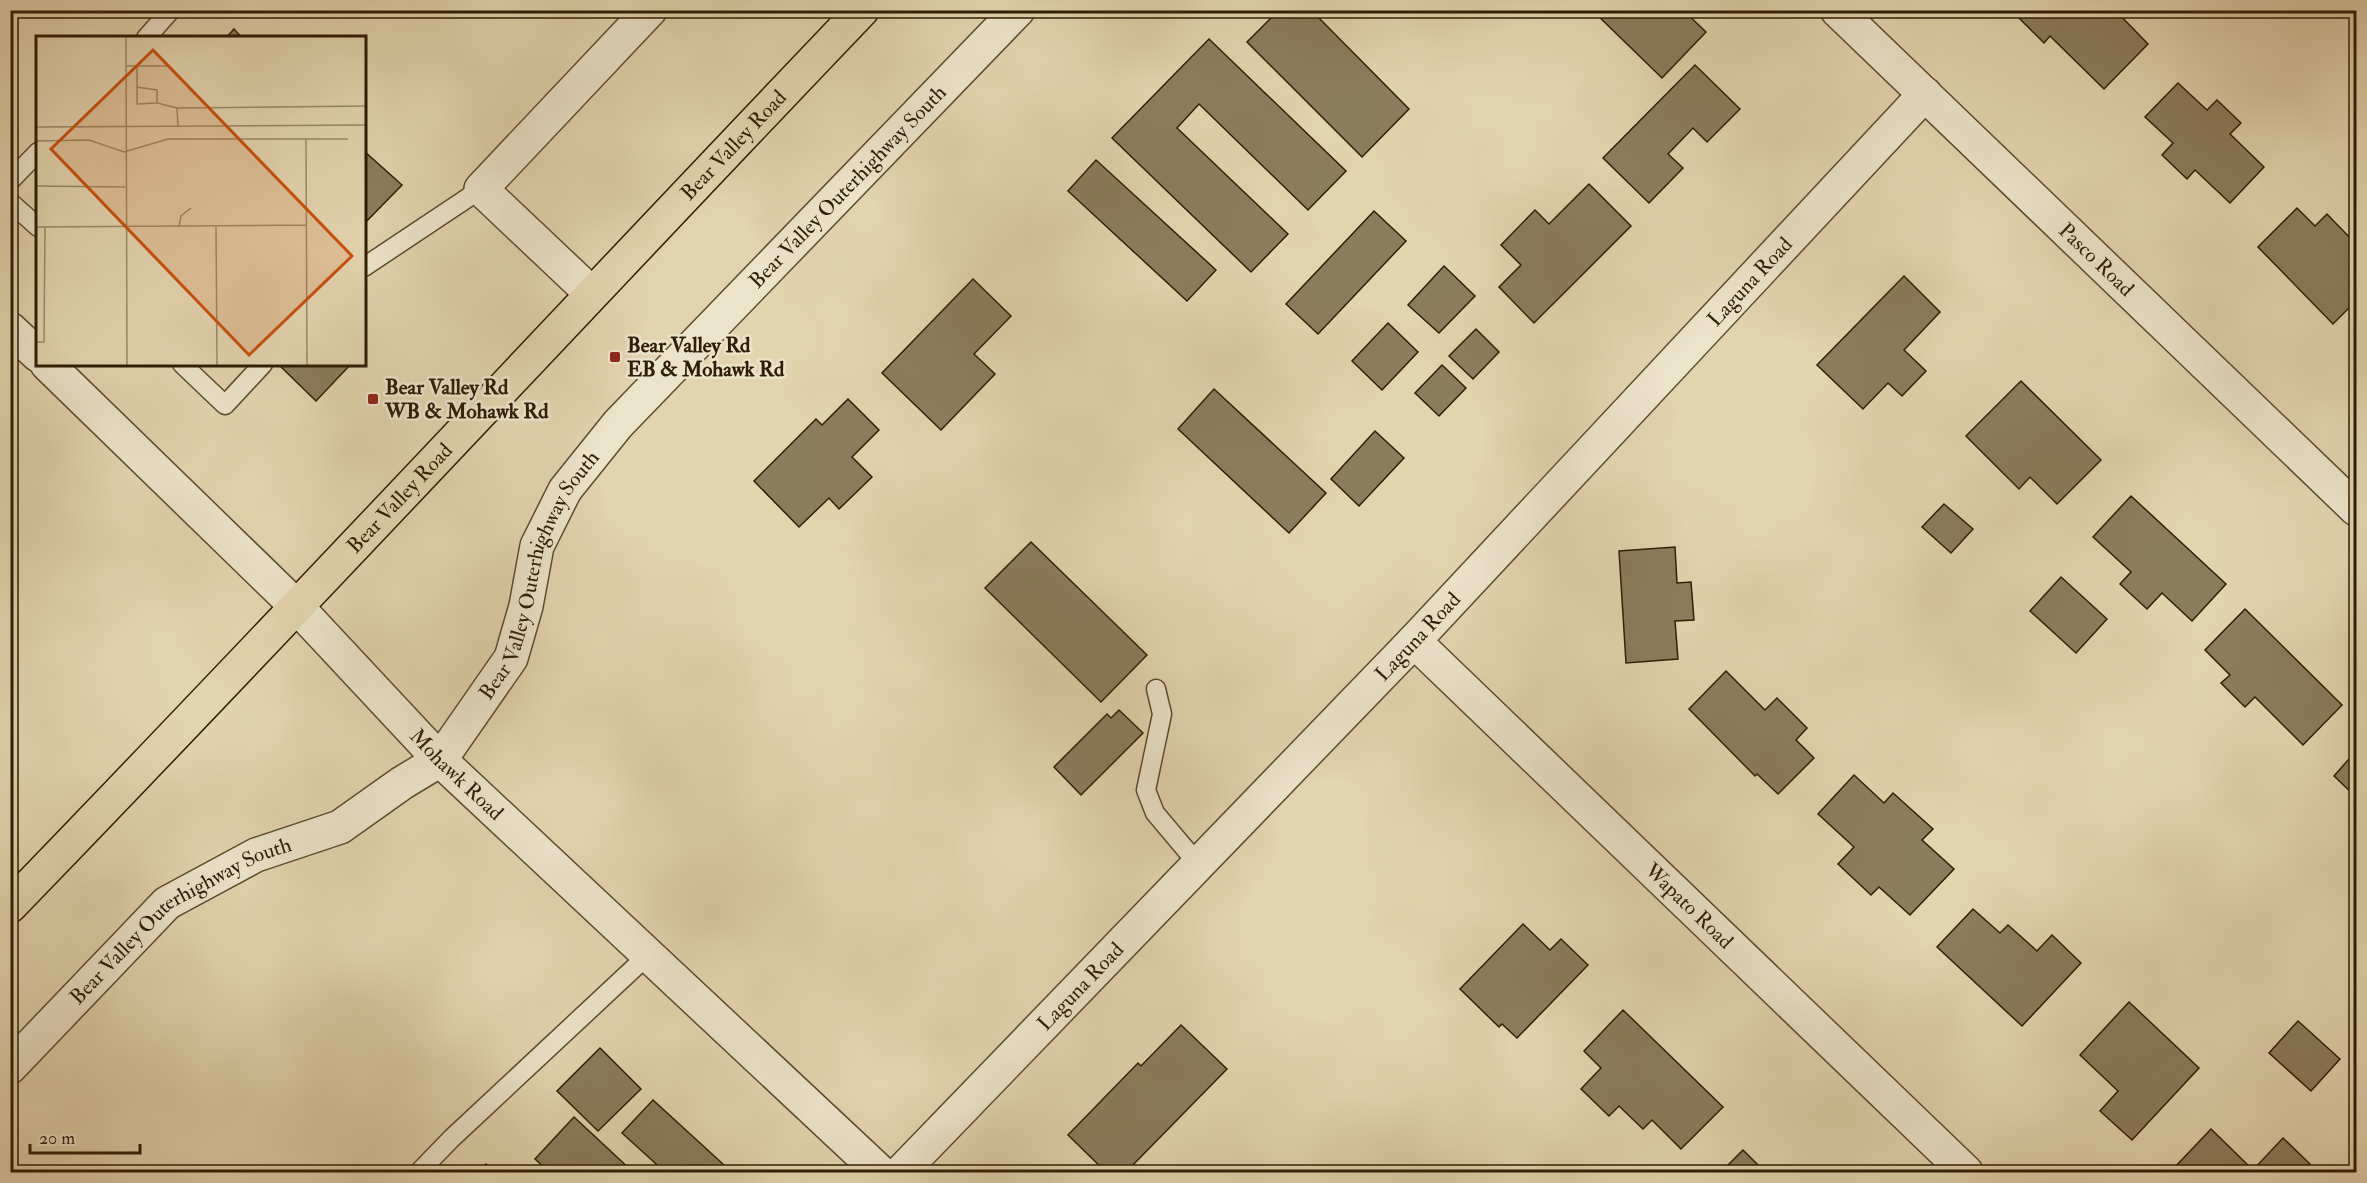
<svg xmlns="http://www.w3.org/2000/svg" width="2367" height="1183" font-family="'IM FELL Double Pica',serif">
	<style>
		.building { fill: #8c7c5e; stroke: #2f1d06; stroke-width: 1.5 }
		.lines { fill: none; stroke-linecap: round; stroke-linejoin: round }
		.service-casing { stroke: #5c4b30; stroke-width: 21 }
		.minor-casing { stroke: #5c4b30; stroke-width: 36 }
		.primary-casing { stroke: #2f1d06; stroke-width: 36 }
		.service { stroke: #ece3cb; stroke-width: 18 }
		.minor { stroke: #ece3cb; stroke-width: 33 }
		.primary { stroke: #e2d4af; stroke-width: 33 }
		.poi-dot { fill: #8f2418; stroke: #ece3cb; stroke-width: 2 }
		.labels { text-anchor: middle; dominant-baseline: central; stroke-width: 5; stroke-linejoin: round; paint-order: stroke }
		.street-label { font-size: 21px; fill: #2f1d06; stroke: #ece3cb }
		.poi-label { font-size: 21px; font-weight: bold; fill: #2f1d06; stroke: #ece3cb; text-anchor: start }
		.inset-road { fill: none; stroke: #9a8b6b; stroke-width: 1.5 }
		.view { fill: #cc500b; fill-opacity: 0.15; stroke: #cc500b; stroke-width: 3 }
		.inset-edge { fill: none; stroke: #2f1d06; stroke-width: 3 }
	</style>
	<rect width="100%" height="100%" fill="#e2d4af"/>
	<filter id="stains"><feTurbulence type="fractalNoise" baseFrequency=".00333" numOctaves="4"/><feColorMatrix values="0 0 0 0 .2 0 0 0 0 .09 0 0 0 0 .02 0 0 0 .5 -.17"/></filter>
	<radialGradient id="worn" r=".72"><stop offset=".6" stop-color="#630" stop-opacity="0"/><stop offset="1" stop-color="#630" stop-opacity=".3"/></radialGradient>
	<g class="building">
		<polygon points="1279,10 1311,10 1409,109 1362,157 1247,42"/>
		<polygon points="1592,10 1656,10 1659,13 1661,10 1683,10 1706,32 1662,78"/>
		<polygon points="2023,10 2115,10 2148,44 2104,89 2050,36 2044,43 2017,16"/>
		<polygon points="234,29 242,38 226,38"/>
		<polygon points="1209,39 1346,171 1308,210 1199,104 1177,128 1288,234 1251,272 1112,138"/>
		<polygon points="1695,65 1740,109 1707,142 1693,128 1668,154 1683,168 1649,203 1603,158"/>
		<polygon points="2178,83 2207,110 2217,100 2241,123 2230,134 2264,167 2230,203 2195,170 2187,179 2162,155 2173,143 2145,117"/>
		<polygon points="364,151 402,185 364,224"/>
		<polygon points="1096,160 1216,270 1187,301 1068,191"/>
		<polygon points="1589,184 1631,226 1534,323 1499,287 1521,265 1501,245 1535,210 1549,224"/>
		<polygon points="2297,208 2315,226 2327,214 2356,244 2356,301 2333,324 2258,247"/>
		<polygon points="1374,211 1406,241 1318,334 1286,304"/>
		<polygon points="1444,266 1475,296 1439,333 1408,305"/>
		<polygon points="1904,276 1940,312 1904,350 1926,371 1902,396 1888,383 1863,409 1817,365"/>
		<polygon points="973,279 1011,316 974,354 995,374 941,430 882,373"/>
		<polygon points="1388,323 1418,352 1382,390 1352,361"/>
		<polygon points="1476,329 1499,352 1473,379 1449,356"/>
		<polygon points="278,364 351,364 316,401"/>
		<polygon points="1442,365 1466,388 1439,416 1415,393"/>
		<polygon points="2021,381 2101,460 2057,504 2030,477 2019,489 1966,436"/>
		<polygon points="1214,389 1326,493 1289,533 1178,429"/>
		<polygon points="848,399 879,430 852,457 872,477 839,509 829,498 799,527 754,481 816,419 822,425"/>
		<polygon points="1375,431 1404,458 1359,506 1331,479"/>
		<polygon points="2131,496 2226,584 2192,621 2162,593 2147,609 2120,584 2131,572 2093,537"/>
		<polygon points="1944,504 1973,529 1951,553 1922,527"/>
		<polygon points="1031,542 1147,655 1101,702 985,588"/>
		<polygon points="1675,547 1677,583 1691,582 1694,620 1675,621 1678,659 1626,663 1619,551"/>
		<polygon points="2061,577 2107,619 2076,653 2030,611"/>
		<polygon points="2245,609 2342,705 2303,745 2255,697 2245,707 2221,683 2230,675 2205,650"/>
		<polygon points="1726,671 1765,710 1777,698 1807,728 1796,740 1814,758 1778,794 1757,774 1755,776 1689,709"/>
		<polygon points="1119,710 1143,733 1081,795 1054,767 1107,714 1111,718"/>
		<polygon points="2356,751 2356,797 2334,776"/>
		<polygon points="1854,775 1884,803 1893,793 1933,829 1922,840 1954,869 1910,915 1879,887 1871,895 1838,864 1854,847 1818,814"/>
		<polygon points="1973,909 2000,933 2008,925 2037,951 2052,935 2081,963 2022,1026 1937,947"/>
		<polygon points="1523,924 1550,950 1561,939 1588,965 1517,1038 1502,1024 1499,1027 1460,989"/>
		<polygon points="2129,1002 2199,1068 2132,1140 2100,1111 2118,1091 2080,1055"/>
		<polygon points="1623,1010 1723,1107 1681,1149 1652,1120 1643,1129 1619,1106 1609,1116 1581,1089 1601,1068 1584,1051"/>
		<polygon points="2298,1021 2340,1059 2311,1091 2269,1053"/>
		<polygon points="1181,1025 1227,1069 1126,1172 1106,1172 1068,1135 1138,1063 1141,1066"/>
		<polygon points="600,1048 641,1089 598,1131 557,1091"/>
		<polygon points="653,1100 724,1165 717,1172 665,1172 622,1133"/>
		<polygon points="574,1117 633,1172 549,1172 535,1159"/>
		<polygon points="2211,1129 2253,1170 2283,1138 2310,1164 2302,1172 2181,1172 2175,1167"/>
		<polygon points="1743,1150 1765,1172 1721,1172"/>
		<polygon points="486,1164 494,1172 478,1172"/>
	</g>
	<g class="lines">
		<g class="service-casing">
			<g id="service">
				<polyline points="146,38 171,10"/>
				<polyline points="10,181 38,152"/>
				<polyline points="10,202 38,227"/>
				<polyline points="364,267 481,189"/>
				<polyline points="182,364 225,405 263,364"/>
				<polyline points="1156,689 1162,714 1146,790 1155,813 1198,864"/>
				<polyline points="419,1172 452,1138 648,955"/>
			</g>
		</g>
		<g class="minor-casing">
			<g id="minor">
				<path id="s1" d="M 1837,10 L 2356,509"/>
				<polyline points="591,293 481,189 650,10"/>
				<polyline points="10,329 38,355"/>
				<path id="s2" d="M 47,364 L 298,608 L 440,760 L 880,1172"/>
				<path id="s3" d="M 1414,641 L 1966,1172"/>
				<path id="s4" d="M 10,1067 L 167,903 L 256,855 L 340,827 L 402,783 L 440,760 L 511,658 L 526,606 L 537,546 L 565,490 L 618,424 L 1018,10"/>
				<path id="s5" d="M 901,1172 L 1414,641 L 1925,94"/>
			</g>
		</g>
		<g class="primary-casing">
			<g id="primary">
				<path id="s6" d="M 10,906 C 297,610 577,308 862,10"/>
			</g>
		</g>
		<use href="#service" class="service"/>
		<use href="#minor" class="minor"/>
		<use href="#primary" class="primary"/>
	</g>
	<g class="poi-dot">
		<rect x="609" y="351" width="12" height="12" rx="3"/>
		<rect x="367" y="393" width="12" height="12" rx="3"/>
	</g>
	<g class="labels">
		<g class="street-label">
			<text stroke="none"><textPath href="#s6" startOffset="1050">Bear Valley Road</textPath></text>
			<text stroke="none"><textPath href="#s4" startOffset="1254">Bear Valley Outerhighway South</textPath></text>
			<text stroke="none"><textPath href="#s1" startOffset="360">Pasco Road</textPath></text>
			<text stroke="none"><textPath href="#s5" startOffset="1230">Laguna Road</textPath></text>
			<text stroke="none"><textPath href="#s6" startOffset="564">Bear Valley Road</textPath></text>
			<text stroke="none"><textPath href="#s4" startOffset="750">Bear Valley Outerhighway South</textPath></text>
			<text stroke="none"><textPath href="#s5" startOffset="744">Laguna Road</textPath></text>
			<text stroke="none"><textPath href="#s2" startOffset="580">Mohawk Road</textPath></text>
			<text stroke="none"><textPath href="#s3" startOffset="382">Wapato Road</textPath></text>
			<text stroke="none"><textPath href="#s4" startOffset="228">Bear Valley Outerhighway South</textPath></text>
			<text stroke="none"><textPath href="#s5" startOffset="258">Laguna Road</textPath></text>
		</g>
		<g class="poi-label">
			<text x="627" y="345">Bear Valley Rd<tspan x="627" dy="24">EB &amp; Mohawk Rd</tspan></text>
			<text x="385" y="387">Bear Valley Rd<tspan x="385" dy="24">WB &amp; Mohawk Rd</tspan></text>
		</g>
	</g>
	<g transform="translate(36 36)">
		<rect width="330" height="330" fill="#e2d4af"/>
		<path class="inset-road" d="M 90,1 L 91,329M 90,30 L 101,30 L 101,51 L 121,54 L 121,67 L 141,72M 101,30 L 133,30M 101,51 L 101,68 L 121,67M 142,90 L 141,72 L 330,70M 0,91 L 330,89M 270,103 L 271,329M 0,105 L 53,104 L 88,116 L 132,103 L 312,103M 0,150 L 89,151M 0,191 L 271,189M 143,191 L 145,180 L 155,172M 180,191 L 181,329M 0,306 L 8,306 L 9,191"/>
		<path class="view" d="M 117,14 L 316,220 L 213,319 L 15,113 Z"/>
		<rect width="330" height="330" class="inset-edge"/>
	</g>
	<rect width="2367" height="1183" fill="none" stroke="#e2d4af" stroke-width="36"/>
	<rect x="12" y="12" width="2343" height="1159" fill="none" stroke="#2f1d06" stroke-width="3"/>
	<rect x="18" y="18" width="2331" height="1147" fill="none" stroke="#2f1d06" stroke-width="1.5"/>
	<path d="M30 1144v9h110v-9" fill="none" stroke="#2f1d06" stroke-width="3"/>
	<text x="39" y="1144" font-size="18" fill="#2f1d06" stroke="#ece3cb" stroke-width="4.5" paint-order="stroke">20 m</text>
	<rect width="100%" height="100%" filter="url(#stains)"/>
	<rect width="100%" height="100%" fill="url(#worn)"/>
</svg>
